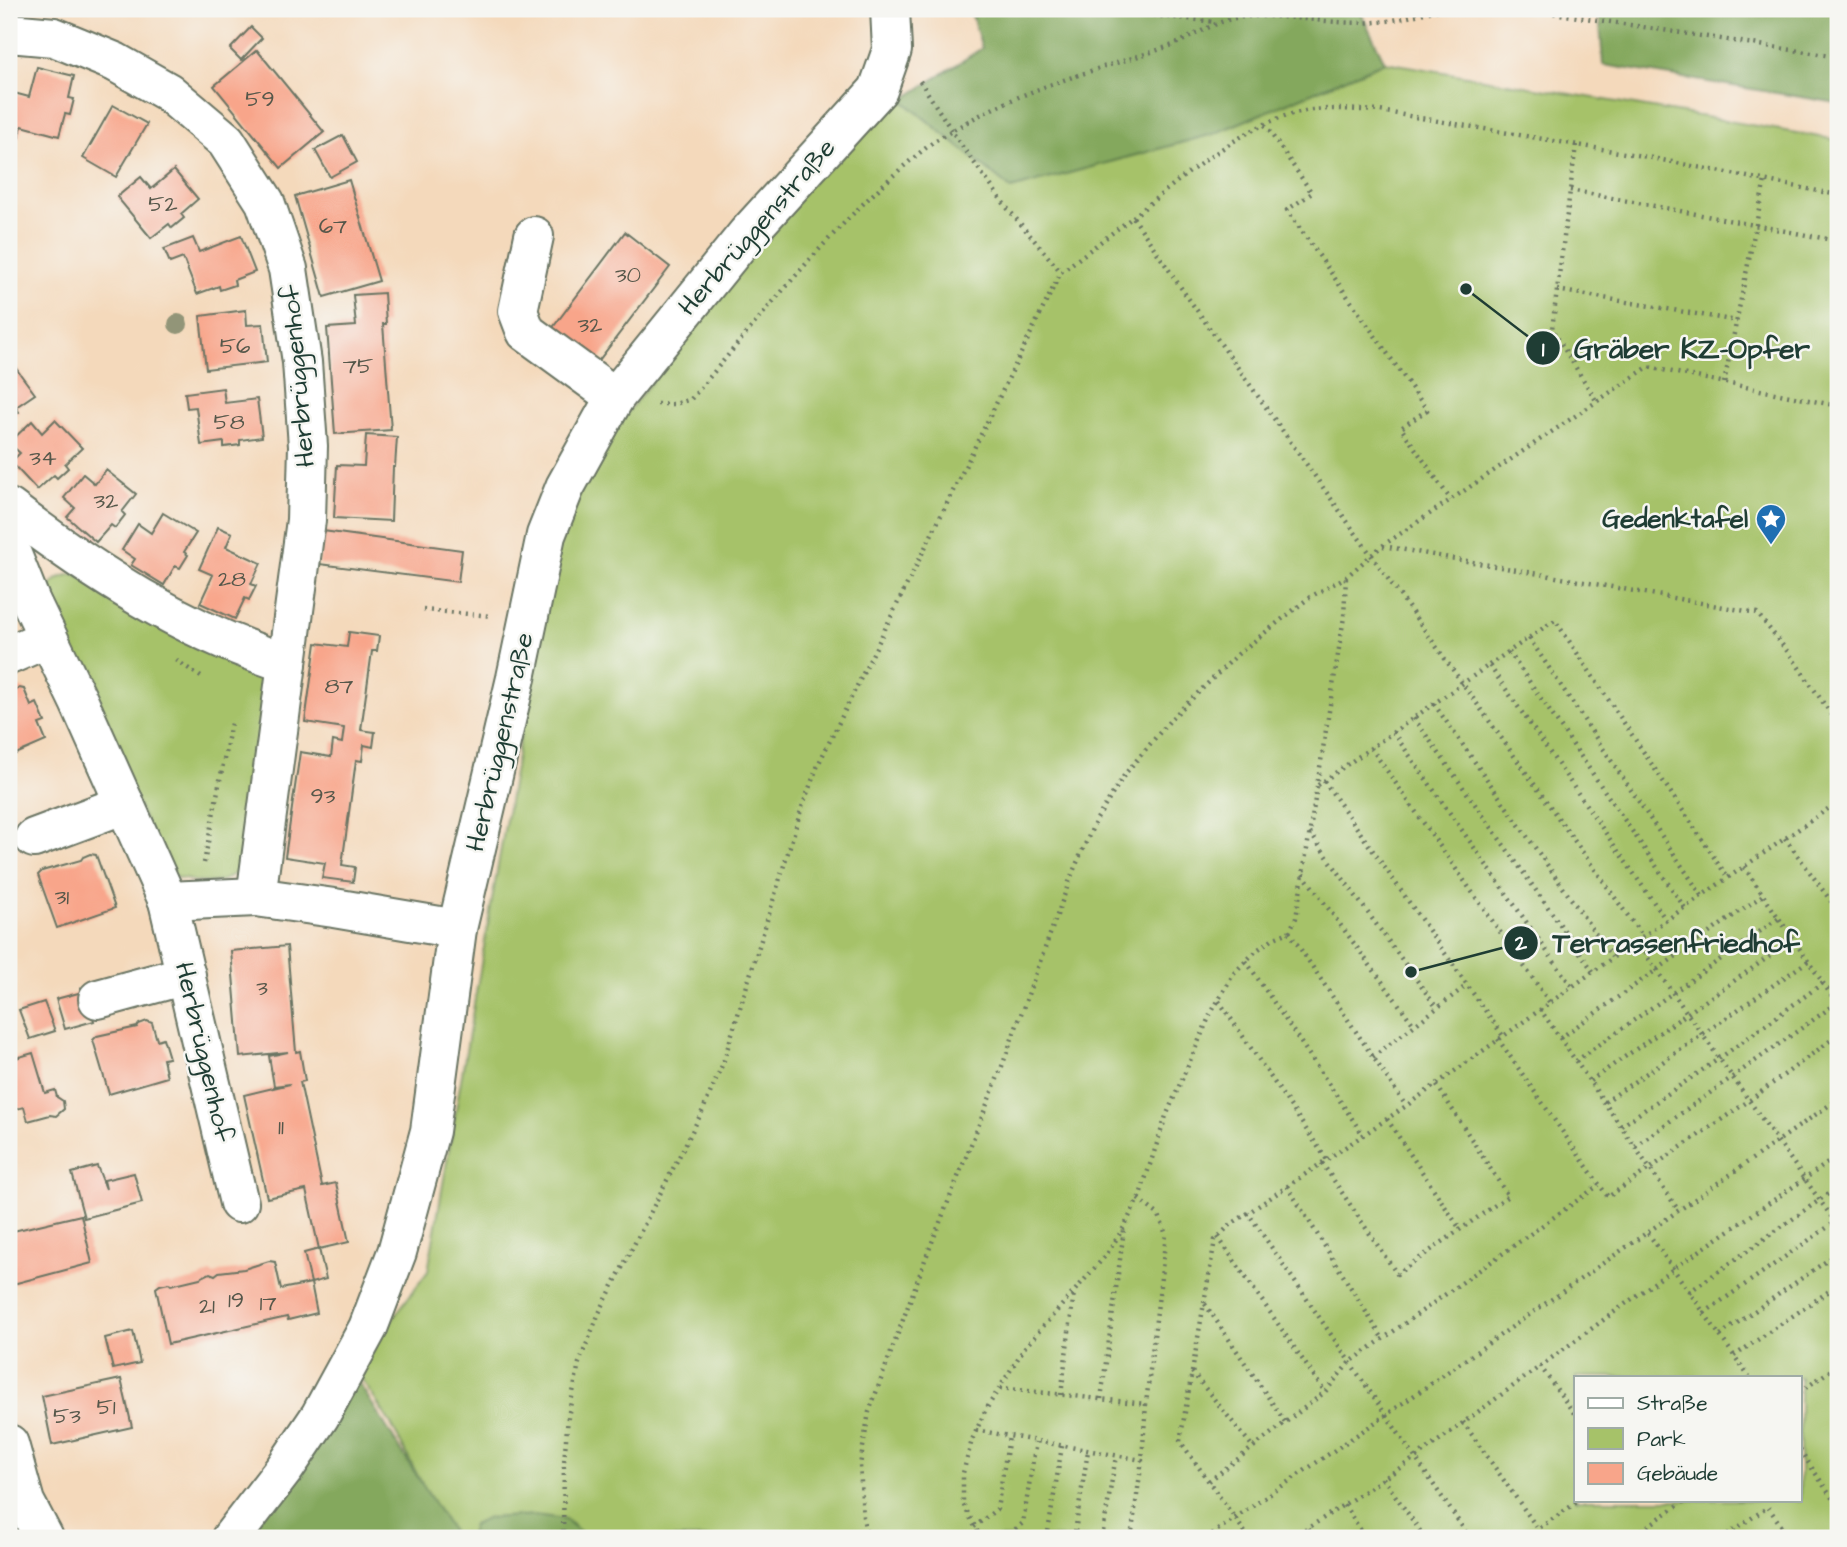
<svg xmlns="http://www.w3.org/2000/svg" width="1847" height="1547" font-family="'Architects Daughter',sans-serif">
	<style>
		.green { fill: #a6c269; stroke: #62804e; stroke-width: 2; fill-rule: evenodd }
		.forest { fill: #84a85d; stroke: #527248; stroke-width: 2 }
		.building { fill: #f8a58a }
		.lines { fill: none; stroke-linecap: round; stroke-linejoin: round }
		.minor-casing { stroke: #6a7463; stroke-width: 42 }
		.path { stroke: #6a7463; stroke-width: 4.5; stroke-dasharray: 2 5; stroke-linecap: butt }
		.minor { stroke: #fff; stroke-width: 38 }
		.path-bridge { stroke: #6a7463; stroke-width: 4.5; stroke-dasharray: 2 5; stroke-linecap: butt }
		.tree { fill: #929578 }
		.labels { text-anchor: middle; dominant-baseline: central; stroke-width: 5; stroke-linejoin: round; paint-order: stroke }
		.number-label { font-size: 23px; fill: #55574a }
		.street-label { font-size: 26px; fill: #1f3d34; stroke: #f6f6f2 }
		.poi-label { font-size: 26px; font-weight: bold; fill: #1f3d34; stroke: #f6f6f2; text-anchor: end }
		.leader { fill: none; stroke: #1f3d34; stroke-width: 2.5 }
		.callout-dot { fill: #1f3d34; stroke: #f6f6f2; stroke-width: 2.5 }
		.mark-label { font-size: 21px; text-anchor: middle; font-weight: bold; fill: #fff }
		.callout-label { font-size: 28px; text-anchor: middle; font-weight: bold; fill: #1f3d34; stroke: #f6f6f2; stroke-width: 5; stroke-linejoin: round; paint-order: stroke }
	</style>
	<rect width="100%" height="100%" fill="#f6f6f2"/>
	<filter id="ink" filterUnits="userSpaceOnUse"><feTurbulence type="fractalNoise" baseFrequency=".0143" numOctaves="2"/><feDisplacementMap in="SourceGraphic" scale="14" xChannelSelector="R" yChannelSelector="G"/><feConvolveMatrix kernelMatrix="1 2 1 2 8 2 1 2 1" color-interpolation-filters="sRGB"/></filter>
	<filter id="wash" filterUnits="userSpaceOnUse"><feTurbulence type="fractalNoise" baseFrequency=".00686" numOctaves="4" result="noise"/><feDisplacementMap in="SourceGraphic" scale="28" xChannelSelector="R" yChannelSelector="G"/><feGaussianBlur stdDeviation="1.57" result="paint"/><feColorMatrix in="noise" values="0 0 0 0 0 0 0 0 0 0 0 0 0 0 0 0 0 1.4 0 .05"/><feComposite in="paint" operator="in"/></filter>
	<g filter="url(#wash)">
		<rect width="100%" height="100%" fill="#f4d9bb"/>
		<g class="green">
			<path d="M 1385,62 L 1838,140 L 1838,1538 L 450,1538 L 391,1424 L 355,1369 L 428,1271 L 562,495 L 871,104 L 902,100 L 1011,189 L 1213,134 ZM 1576,1377 L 1800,1377 L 1800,1500 L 1576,1500 Z"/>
			<path d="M 76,574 L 261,672 L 266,678 L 246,861 C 225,891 202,883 170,876 L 45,600 C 49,582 58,575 76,574 Z"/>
		</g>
		<g class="forest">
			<polygon points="970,9 1359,9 1385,62 1213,134 1011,189 902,100 982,48"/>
			<polygon points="1599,9 1838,9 1838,103 1603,65"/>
			<polygon points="352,1372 456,1538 247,1538"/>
			<polygon points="534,1515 565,1519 588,1538 469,1538 473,1525 488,1518"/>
		</g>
		<g id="blocks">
			<g class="building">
				<polygon points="251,27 262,38 241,60 230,49"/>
				<polygon points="257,50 324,132 281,168 214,86"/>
				<polygon points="37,67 74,76 69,98 74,99 70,115 65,114 59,136 22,126 19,137 9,134 9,117 14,93 29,97"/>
				<polygon points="113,105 147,124 116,177 83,158"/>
				<polygon points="343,135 357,162 330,177 315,150"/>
				<polygon points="174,170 198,199 181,214 184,218 172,228 169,224 151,238 117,197 141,177 151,189"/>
				<polygon points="349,180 379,281 324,297 295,196"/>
				<polygon points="625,232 670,267 593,368 548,334"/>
				<polygon points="241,236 255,272 234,280 235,285 220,290 219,286 197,294 183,258 170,263 164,249 193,238 199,252"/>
				<polygon points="384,293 386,324 383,324 391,430 335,434 327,328 356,326 353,295"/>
				<polygon points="246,310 247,325 263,324 267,362 206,369 200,316"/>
				<polygon points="12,363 35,394 16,407 19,412 9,419 9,365"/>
				<polygon points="223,388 225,403 257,399 262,437 240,440 240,445 224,447 224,442 201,445 196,407 187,408 185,393"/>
				<polygon points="55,420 82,448 65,464 68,468 57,478 54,475 37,490 11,462 20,453 9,443 32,421 42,433"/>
				<polygon points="366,435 397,437 395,467 393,467 391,521 334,518 337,465 364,466"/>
				<polygon points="106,470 136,494 122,512 125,515 115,528 111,525 96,542 67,517 75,508 64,498 83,474 95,484"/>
				<polygon points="163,513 196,533 184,552 188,555 180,568 175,566 164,585 131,565 135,559 122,550 138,524 151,533"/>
				<polygon points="218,527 232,533 226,547 261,563 251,584 256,586 249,600 245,598 235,619 200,603 213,575 199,569"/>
				<polygon points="323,531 462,550 458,582 319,564"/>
				<polygon points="349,632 379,636 377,651 372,651 361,730 375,732 373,747 364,745 362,761 356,760 342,865 355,867 353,882 322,878 325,863 285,857 300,752 331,757 333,741 342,743 344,728 305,722 316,643 347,647"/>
				<polygon points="19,688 24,689 31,706 37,703 45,722 39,724 46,741 9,757 9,696"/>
				<polygon points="90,854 96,855 115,908 57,928 38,875 42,871 81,860 83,857"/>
				<polygon points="287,946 296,1052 300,1051 305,1081 300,1082 322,1186 336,1183 349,1242 319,1249 326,1279 311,1283 304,1253 319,1249 306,1190 267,1198 244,1095 290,1084 274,1086 269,1056 288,1052 240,1057 231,951"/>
				<polygon points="86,991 94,1021 65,1029 56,999"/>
				<polygon points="44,1002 55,1031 30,1039 19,1010"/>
				<polygon points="147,1021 152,1023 157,1040 163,1038 169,1058 163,1059 167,1077 109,1094 93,1040 97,1036 137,1027 139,1024"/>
				<polygon points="33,1053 45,1093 55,1090 57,1097 63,1101 64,1109 56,1116 50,1115 28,1121 24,1107 9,1111 9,1060"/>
				<polygon points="97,1166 106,1189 104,1180 134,1173 142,1203 84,1218 72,1173"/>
				<polygon points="81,1215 92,1263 13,1284 9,1267 9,1232"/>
				<polygon points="269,1261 275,1262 281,1289 311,1283 317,1313 288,1320 287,1317 168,1344 156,1288 160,1285 169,1283 171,1285 200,1278 210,1273 215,1275 219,1272 244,1269"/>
				<polygon points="133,1331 140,1363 113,1369 105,1338"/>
				<polygon points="121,1379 132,1427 52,1445 42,1396"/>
			</g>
		</g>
	</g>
	<g filter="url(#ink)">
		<use href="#blocks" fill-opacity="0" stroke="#6a7463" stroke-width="2"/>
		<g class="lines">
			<g class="minor-casing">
				<g id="minor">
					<polyline points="9,33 54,37 115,62 168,92 226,141 265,202 288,269 302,362 308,446 306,520 256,897 334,908 457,929"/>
					<polyline points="534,236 518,311 526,332 615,397"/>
					<path d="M 9,508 C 93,572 185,632 287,663"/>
					<polyline points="9,547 31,602 79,702 168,901 239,1203"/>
					<polyline points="9,655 48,638"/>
					<polyline points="34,838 125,804"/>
					<polyline points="168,901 256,897"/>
					<polyline points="98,999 186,975"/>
					<polyline points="9,1444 25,1502 44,1538"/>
					<polyline points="231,1538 285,1468 320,1416 368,1328 397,1252 430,1131 457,929 516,678 546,535 565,487 615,397 747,234 878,90 892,50 890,9"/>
				</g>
			</g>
			<g class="path">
				<polyline points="1091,9 1216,22"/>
				<polyline points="1526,9 1838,57"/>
				<polyline points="920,81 959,142 1008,209 1061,272"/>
				<path d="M 967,122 C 1031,86 1100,69 1170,46 C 1195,37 1216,19 1243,17 C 1286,13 1334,26 1376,22 C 1398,21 1421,13 1443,9"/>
				<polyline points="1265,125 1312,193 1287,210 1427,410 1401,428 1451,500"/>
				<polyline points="1576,145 1552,329 1597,402"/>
				<polyline points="1570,190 1838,241"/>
				<path d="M 1133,217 C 1178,181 1248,120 1305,111 C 1330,107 1356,110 1380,111 L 1642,156 L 1838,195"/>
				<polyline points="1557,290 1737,321"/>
				<polyline points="1724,383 1765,180"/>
				<path d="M 657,404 L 675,404 L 691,399 C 768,309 842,212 936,140"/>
				<polyline points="1383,546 1757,613 1791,656 1838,724"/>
				<polyline points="423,610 492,616"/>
				<polyline points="1529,638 1702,896"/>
				<polyline points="1509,652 1685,908"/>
				<polyline points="176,660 201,677"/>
				<polyline points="1489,665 1555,620 1728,878"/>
				<polyline points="1434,704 1612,957"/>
				<polyline points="1414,718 1593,971"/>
				<polyline points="1393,732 1572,987"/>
				<polyline points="1371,748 1550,1003"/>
				<polyline points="1324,781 1503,1036"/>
				<polyline points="1318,785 1489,665 1666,920"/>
				<polyline points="1310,833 1437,1008"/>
				<polyline points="1785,838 1838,911"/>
				<polyline points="204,863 231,723"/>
				<polyline points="1744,867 1838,1005"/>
				<polyline points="1303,874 1414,1025"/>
				<polyline points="1289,932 1406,1106"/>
				<polyline points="1636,941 1838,1226"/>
				<polyline points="1246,961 1363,1135"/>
				<polyline points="1219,1001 1327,1160"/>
				<polyline points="1540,1009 1679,1211"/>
				<polyline points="1560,1038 1763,895"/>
				<polyline points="1498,1039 1608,1197 1750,1100 1838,1035"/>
				<polyline points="1373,1057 1467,985"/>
				<polyline points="1576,1061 1779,918"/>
				<polyline points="1590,1081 1793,940"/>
				<polyline points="1605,1102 1808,961"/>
				<polyline points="1387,1119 1460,1229"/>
				<polyline points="1621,1126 1720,1058 1823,983"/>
				<polyline points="1635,1146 1837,1003"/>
				<polyline points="1322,1163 1397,1274 1508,1196 1436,1084"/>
				<polyline points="1287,1186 1383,1339"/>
				<polyline points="1138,1199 1159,1215 1166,1235 1146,1404"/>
				<polyline points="1648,1233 1749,1377"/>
				<polyline points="1218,1237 1325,1392"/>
				<polyline points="1689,1292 1838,1187"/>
				<polyline points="1205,1304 1285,1422"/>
				<polyline points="1704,1313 1838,1220"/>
				<polyline points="1720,1335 1838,1253"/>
				<polyline points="1734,1356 1838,1285"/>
				<polyline points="1540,1366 1576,1416"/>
				<polyline points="1192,1372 1253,1447"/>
				<polyline points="1000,1388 1146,1404 1142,1460"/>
				<polyline points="1800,1392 1838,1365"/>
				<polyline points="1061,1395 1074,1292"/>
				<polyline points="1101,1399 1124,1230"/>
				<polyline points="1463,1422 1538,1529 1580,1500"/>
				<polyline points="976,1430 1142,1460 1131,1538"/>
				<polyline points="1800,1450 1838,1507"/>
				<polyline points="1383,1478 1425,1538"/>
				<polyline points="1209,1481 1325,1392 1349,1363 1599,1185"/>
				<polyline points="1344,1505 1366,1538"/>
				<polyline points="974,1527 997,1509 1009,1437"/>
				<polyline points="1308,1528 1314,1538"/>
				<polyline points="563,1538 564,1462 568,1417 579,1363 599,1313 703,1110 723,1063 802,807 818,765 1061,272 1133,217 1186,295 1643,937"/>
				<polyline points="867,1538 863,1517 860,1465 869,1412 925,1260 1001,1069 1072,874 1095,822 1125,774 1172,718 1238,654 1310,597 1346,577 1382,546 1648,367 1838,406"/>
				<polyline points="981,1538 963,1504 963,1473 972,1440 985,1411 1025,1347 1107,1254 1124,1227 1140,1195 1166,1116 1210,1015 1234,973 1256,951 1272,939 1289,932 1296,918 1344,617 1346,577"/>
				<polyline points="1004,1538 1023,1523 1036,1442"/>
				<polyline points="1047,1538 1062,1446"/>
				<polyline points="1074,1538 1088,1451"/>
				<polyline points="1102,1538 1116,1456"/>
				<polyline points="1206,1538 1386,1415 1248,1213"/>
				<polyline points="1249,1538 1180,1441 1215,1240 1230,1225 1248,1213 1406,1106 1636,941 1838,802"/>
				<polyline points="1293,1538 1415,1458 1673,1269 1838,1156"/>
				<polyline points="1470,1538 1386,1415 1838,1099"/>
				<polyline points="1630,1538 1686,1500"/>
				<polyline points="1722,1538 1768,1507 1790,1538"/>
			</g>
			<use href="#minor" class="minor"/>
			<polyline class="path-bridge" points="936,140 967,122"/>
		</g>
		<circle class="tree" cx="178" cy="324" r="10"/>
	</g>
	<defs>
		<g id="sight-pin" transform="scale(1.575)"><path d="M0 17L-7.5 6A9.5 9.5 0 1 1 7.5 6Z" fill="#1f6fb2" stroke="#f6f6f2"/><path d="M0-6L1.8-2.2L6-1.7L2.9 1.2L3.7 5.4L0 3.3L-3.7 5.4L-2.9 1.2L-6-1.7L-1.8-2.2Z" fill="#fff"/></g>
	</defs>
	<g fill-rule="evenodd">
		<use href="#sight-pin" x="1771" y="519"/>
	</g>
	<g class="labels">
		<g class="number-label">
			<text x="260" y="99">59</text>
			<text x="163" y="204">52</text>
			<text x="333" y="226">67</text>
			<text x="628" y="275">30</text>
			<text x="590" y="325">32</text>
			<text x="235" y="346">56</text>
			<text x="358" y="366">75</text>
			<text x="229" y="422">58</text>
			<text x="43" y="458">34</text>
			<text x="106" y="501">32</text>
			<text x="232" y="579">28</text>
			<text x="339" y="686">87</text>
			<text x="323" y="796">93</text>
			<text x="62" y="897">31</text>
			<text x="262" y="988">3</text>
			<text x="281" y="1127">11</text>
			<text x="236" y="1300">19</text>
			<text x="268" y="1303">17</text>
			<text x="207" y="1306">21</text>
			<text x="106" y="1407">51</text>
			<text x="67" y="1416">53</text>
		</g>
		<g class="street-label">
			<text transform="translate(757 227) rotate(-49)">Herbrüggenstraße</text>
			<text transform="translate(298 376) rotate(-95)">Herbrüggenhof</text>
			<text transform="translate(500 742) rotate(-77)">Herbrüggenstraße</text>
			<text transform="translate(204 1052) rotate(77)">Herbrüggenhof</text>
		</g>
		<g class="poi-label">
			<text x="1748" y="519">Gedenktafel</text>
		</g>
	</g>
	<path class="leader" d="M1466 289L1543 348M1411 972L1521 943"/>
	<g class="callout-dot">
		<circle cx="1466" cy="289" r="7"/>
		<circle cx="1411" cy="972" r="7"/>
		<circle cx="1543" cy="348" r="18"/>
		<circle cx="1521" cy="943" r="18"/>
	</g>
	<g class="mark-label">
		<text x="1543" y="356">1</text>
		<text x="1521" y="950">2</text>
	</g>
	<g class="callout-label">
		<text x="1692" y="358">Gräber KZ-Opfer</text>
		<text x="1676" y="952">Terrassenfriedhof</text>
	</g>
	<rect width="1847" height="1547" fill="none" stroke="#f6f6f2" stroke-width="35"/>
	<rect x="1574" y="1376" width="228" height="126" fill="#f6f6f2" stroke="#a0aca6" stroke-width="2"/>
	<rect x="1588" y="1398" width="35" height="10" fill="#ffffff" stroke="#a0aca6" stroke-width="2"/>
	<text x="1637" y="1410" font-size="21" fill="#1f3d34">Straße</text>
	<rect x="1588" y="1428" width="35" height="21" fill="#a6c269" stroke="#a0aca6" stroke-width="2"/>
	<text x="1637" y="1446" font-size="21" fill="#1f3d34">Park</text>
	<rect x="1588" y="1463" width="35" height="21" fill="#f8a58a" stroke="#a0aca6" stroke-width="2"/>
	<text x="1637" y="1480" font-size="21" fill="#1f3d34">Gebäude</text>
</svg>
